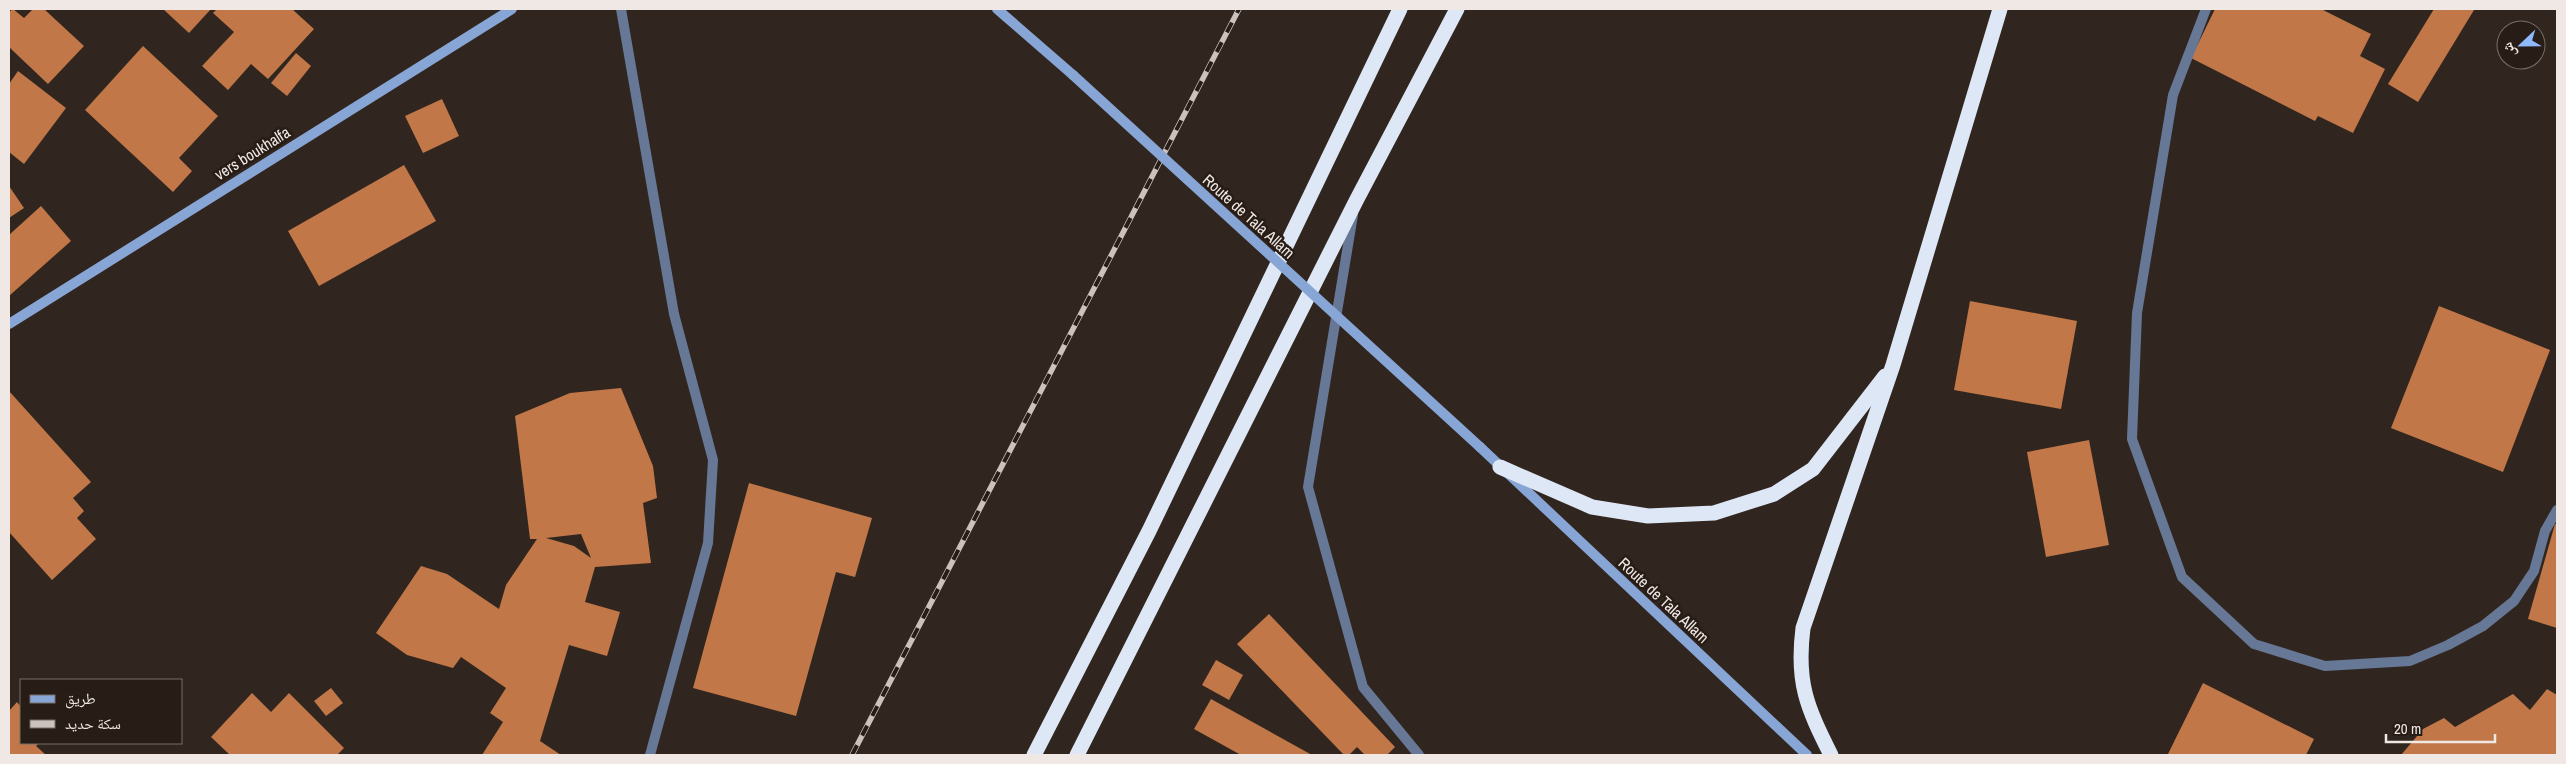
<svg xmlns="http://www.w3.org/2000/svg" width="2566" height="764" font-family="'Archivo Narrow','Noto Naskh Arabic',sans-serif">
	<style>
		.building { fill: #c17747; fill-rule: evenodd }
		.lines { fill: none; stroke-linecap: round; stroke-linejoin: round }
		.lane { stroke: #667896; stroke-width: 10 }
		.street { stroke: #667896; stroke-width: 10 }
		.secondary { stroke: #88a6d5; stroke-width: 10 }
		.highway { stroke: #dee7f6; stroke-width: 15 }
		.rail-casing { stroke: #cbc2be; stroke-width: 5.5 }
		.rail { stroke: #271c16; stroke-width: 4; stroke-dasharray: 11; stroke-linecap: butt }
		.secondary-bridge { stroke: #88a6d5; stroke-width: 10 }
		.labels { text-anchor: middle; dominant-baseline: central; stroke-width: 5; stroke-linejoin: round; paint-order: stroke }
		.street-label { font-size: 16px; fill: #f0e8e4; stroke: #271c16 }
	</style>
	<rect width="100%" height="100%" fill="#31261f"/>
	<g class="building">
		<polygon points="13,9 24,18 33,9 44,9 84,46 48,84 9,47 9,12"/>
		<polygon points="163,9 211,9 189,33"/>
		<polygon points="217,9 292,9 314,29 268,79 251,64 228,90 202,66 234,32 213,13"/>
		<polygon points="2215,9 2321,9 2371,34 2360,56 2385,69 2353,133 2318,116 2315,121 2191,58"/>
		<polygon points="2434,9 2474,10 2418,102 2388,84"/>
		<polygon points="143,46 218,116 179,158 192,171 173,192 85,110"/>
		<polygon points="296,53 311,66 287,96 271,83"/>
		<polygon points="18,71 66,108 24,164 9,152 9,84"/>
		<polygon points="442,99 459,136 423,153 405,116"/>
		<polygon points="404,165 436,221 319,286 288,231"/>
		<polygon points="9,186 24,208 9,218"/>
		<polygon points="41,206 71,241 9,296 9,235"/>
		<polygon points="1970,301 2077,321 2061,409 1954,390"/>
		<polygon points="2439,306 2550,350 2503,472 2391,428"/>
		<path d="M 621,388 L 653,466 L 657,498 L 643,503 L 651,563 L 595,567 L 585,602 L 620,612 L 607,656 L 569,645 L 540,741 L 561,755 L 482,755 L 503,722 L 490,713 L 506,688 L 461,657 L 453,668 L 407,655 L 376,633 L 421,566 L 447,574 L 499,609 L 506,585 L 537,539 L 530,539 L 515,416 L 570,393 ZM 581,534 L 591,558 L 574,546 L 546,538 Z"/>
		<polygon points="9,391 91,482 73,498 84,511 77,518 96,539 52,580 9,532"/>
		<polygon points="2089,440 2109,545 2046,557 2027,452"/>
		<polygon points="749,483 872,518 855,577 836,572 796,716 693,688"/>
		<polygon points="2555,524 2557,525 2557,628 2528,619"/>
		<polygon points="1269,614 1395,747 1387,755 1365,755 1357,747 1349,755 1344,755 1237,644"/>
		<polygon points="1216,660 1243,675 1229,700 1202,685"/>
		<polygon points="2203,683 2314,739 2306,755 2168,754"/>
		<polygon points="331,688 343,703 326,716 314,701"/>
		<polygon points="2547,689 2557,695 2557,755 2401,755 2423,729 2444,718 2455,727 2513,694 2530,710"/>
		<polygon points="252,693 271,712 289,693 344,748 337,755 230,755 211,737"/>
		<polygon points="1211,699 1312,755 1241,755 1194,729"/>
		<polygon points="17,702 21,707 21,743 39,743 36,746 46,755 9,755 9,711"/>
	</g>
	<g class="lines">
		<polyline class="lane" points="1353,215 1308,487 1363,687 1419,755"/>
		<g class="street">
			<polyline points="621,9 674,314 713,460 708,543 650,755"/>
			<polyline points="2206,9 2173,95 2137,313 2132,439 2182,577 2254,644 2325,666 2410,661 2448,645 2483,626 2514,601 2534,571 2545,531 2557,510"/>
		</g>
		<g class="secondary">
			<polyline points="997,9 1073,75"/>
			<polyline points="9,324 512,9"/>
			<polyline points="1480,447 1807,755"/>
		</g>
		<g class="highway">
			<polyline points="1500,467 1592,507 1648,516 1714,513 1774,494 1813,469 1885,376"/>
			<polyline points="1034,755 1149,531 1400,9"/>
			<polyline points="1077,755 1356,201 1457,9"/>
			<path d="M 1831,755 C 1807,707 1796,683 1803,628 L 1893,365 L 2000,9"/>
		</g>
		<g class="rail-casing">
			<polyline id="rail" points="852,755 1239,9"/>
		</g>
		<use href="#rail" class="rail"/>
		<polyline class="secondary-bridge" points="1073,75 1480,447"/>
	</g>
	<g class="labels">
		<g class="street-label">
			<text transform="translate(252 153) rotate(-32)">vers boukhalfa</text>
			<text transform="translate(1249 216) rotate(42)">Route de Tala Allam</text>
			<text transform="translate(1664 600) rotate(43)">Route de Tala Allam</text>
		</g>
	</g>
	<rect width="2566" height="764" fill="none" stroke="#f0e8e4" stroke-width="20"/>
	<rect x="20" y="679" width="162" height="65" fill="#271c16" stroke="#776e68"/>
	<rect x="30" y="695" width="25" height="8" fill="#88a6d5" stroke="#776e68"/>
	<text x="65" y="704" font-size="15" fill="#f0e8e4">طريق</text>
	<rect x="30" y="720" width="25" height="8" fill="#cbc2be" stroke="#776e68"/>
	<text x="65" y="729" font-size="15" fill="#f0e8e4">سكة حديد</text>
	<g transform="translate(2521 45) rotate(248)"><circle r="24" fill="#271c16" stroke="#776e68"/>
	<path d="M0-4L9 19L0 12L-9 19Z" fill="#8eb9fc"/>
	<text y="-8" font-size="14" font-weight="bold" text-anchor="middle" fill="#f0e8e4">ش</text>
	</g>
	<path d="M2386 734v8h109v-8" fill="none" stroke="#f0e8e4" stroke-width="2.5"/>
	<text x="2394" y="734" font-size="15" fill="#f0e8e4" stroke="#271c16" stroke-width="4" paint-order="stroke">20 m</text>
</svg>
